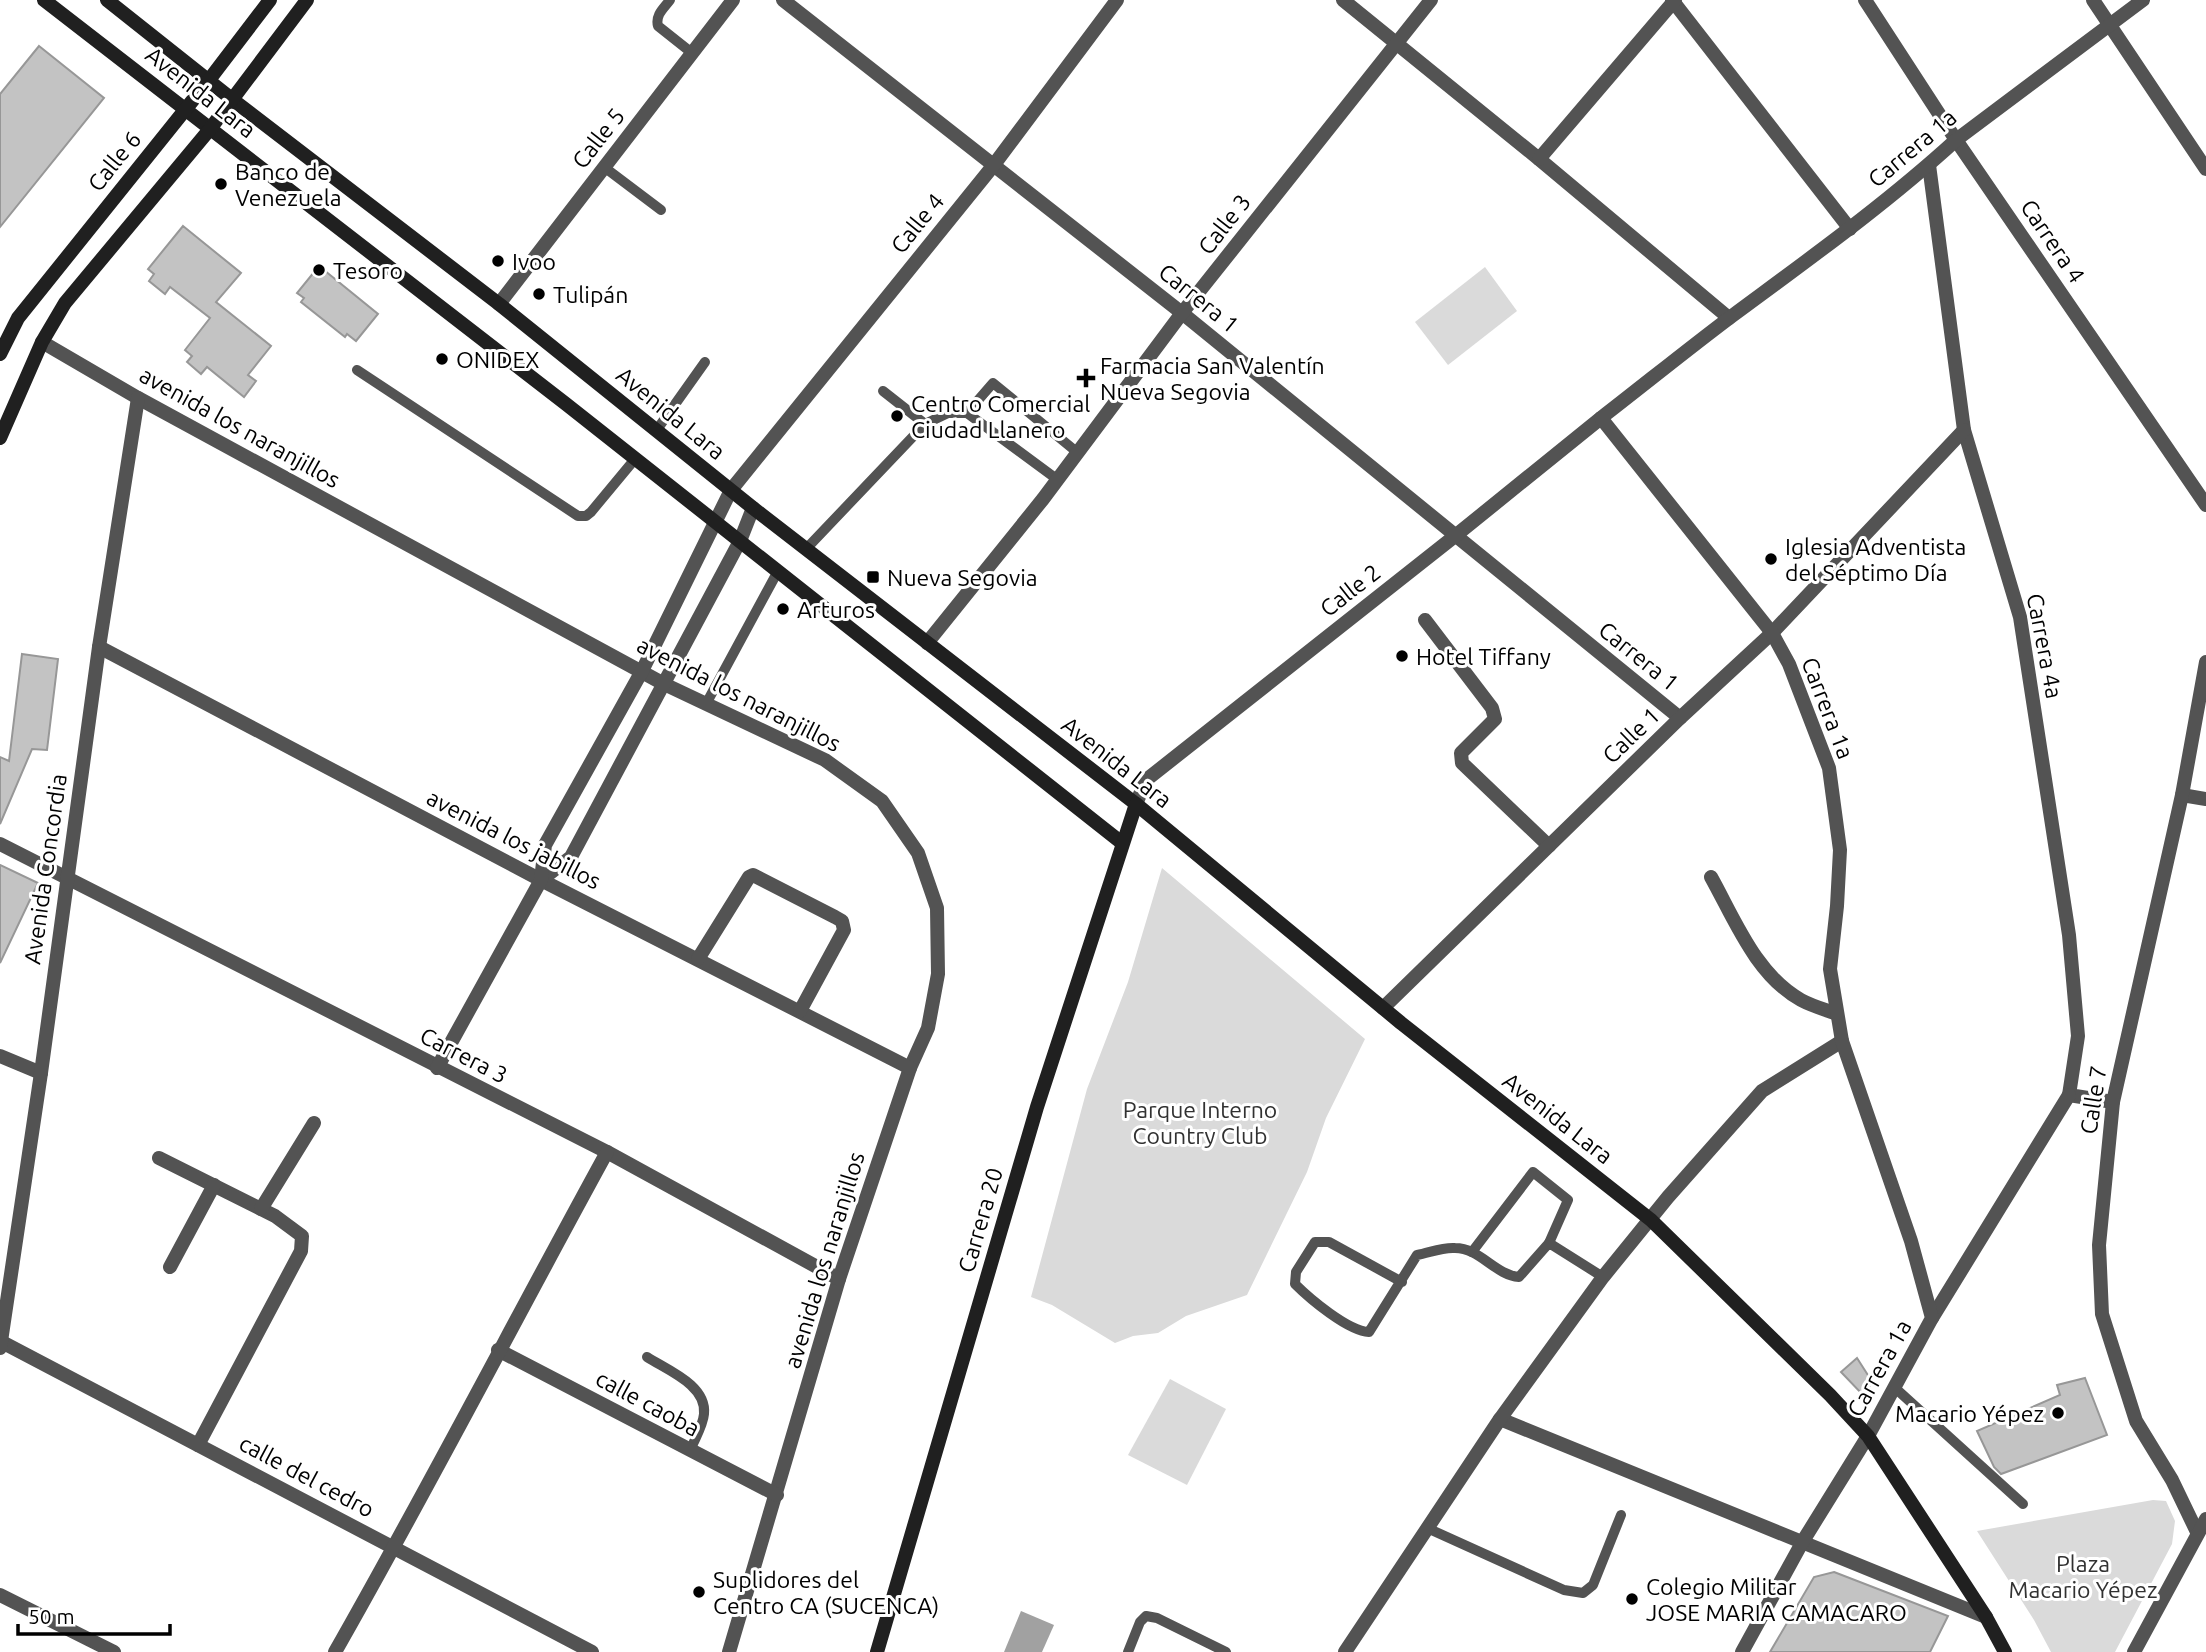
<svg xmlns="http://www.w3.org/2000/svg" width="2206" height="1652" font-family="Ubuntu,sans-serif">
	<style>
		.green { fill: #dadada }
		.water { fill: #a1a1a1 }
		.building { fill: #c3c3c3; stroke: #979797; stroke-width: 2 }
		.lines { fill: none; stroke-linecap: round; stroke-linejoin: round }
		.lane { stroke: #535353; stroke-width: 10 }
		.street { stroke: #535353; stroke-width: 14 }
		.secondary { stroke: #202020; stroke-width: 14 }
		.poi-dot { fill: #000; stroke: #fff; stroke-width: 2.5 }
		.labels { text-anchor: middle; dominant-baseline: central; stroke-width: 6; stroke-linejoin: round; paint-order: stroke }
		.street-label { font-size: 23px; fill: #000; stroke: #fff }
		.poi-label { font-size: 23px; fill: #000; stroke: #fff; text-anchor: start }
		.park-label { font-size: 23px; fill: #313131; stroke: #fff }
	</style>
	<rect width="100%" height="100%" fill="#fff"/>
	<g class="green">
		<polygon points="1485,267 1517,311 1448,365 1415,322"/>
		<polygon points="1162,868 1365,1039 1326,1118 1307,1172 1247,1295 1186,1316 1158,1333 1133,1336 1115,1343 1052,1305 1031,1297 1087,1089 1128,982"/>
		<polygon points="1170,1379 1226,1409 1187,1485 1128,1455"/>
		<polygon points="2153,1500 2166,1501 2175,1521 2172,1544 2115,1652 2051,1652 2034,1620 1977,1531"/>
	</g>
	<polygon class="water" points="1021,1611 1054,1625 1042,1652 1004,1652"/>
	<g class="building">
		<polygon points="39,46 104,98 0,227 0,94"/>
		<polygon points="183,226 241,273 216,302 271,346 248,375 256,381 244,397 207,367 201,374 187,362 192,356 185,350 210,318 170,287 165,294 149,281 154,274 148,269"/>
		<polygon points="319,266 378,314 356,341 347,334 345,337 301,302 304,298 297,293"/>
		<polygon points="22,654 58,659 47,750 32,749 0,824 0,757 9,761"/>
		<polygon points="0,865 38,883 0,963"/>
		<polygon points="1857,1358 1873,1383 1861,1393 1841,1372"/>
		<polygon points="2085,1378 2107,1435 2001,1474 1994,1467 1977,1431 2060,1395 2057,1385"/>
		<polygon points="1834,1572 1948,1616 1930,1652 1770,1652 1814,1577"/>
	</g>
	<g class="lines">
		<g class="lane">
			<path d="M 670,0 C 664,8 655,15 658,26 L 692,53"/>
			<polyline points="604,167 661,210"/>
			<polyline points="357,370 578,516 586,516 591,512 635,459"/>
			<polyline points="883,391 925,424"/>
			<polyline points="967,413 993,383 1078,453"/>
			<polyline points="656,431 705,362"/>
			<polyline points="806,549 925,424 948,413 967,413 1058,480"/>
			<polyline points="706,704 778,571"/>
			<polyline points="1472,1252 1533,1172 1568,1200 1549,1243"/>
			<path d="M 1402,1282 L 1329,1242 L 1315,1242 L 1296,1272 L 1295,1284 C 1310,1299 1348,1331 1369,1332 L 1417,1255 C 1429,1253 1442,1247 1455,1248 C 1480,1248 1495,1275 1519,1277 L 1549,1243 L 1603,1277"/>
			<path d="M 647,1357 C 667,1370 707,1385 704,1414 C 703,1426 694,1440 690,1451"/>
			<polyline points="1894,1387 2023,1504"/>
			<polyline points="1427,1528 1564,1590 1583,1593 1593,1585 1621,1515"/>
			<polyline points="1128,1652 1140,1622 1146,1616 1157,1618 1226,1652"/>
		</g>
		<g class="street">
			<polyline points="783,0 1182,313 1680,718"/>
			<polyline points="1343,0 1539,159 1729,318"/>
			<polyline points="1672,0 1850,229"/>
			<polyline points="1865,0 1956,140 2206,505"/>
			<polyline points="2093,0 2206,169"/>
			<polyline points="1539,159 1675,0"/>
			<polyline points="1929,165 1964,430 2020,617 2069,935 2078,1036 2069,1095 2113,1102"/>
			<polyline points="499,304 733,0"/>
			<polyline points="42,342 138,398 664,684 825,760 882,801 918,853 937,908 938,974 928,1028 910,1068 839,1279 729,1652"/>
			<polyline points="1425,620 1492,708 1495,719 1461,753 1462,763 1549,846"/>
			<polyline points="927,643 1043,499 1182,313 1431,0"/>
			<polyline points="99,647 541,880 910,1068"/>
			<polyline points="2182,795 2206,799"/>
			<polyline points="1136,804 1146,780 1455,536 1601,418"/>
			<polyline points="0,844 607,1152 839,1279"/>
			<path d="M 1711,877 C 1735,920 1756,975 1801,1000 C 1812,1006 1826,1010 1837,1014"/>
			<polyline points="541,880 571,857 740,541 753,508"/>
			<polyline points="698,959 749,877 753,875 835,917 842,921 844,930 800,1011"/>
			<polyline points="1383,1008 1680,718 1772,633 1964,430"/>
			<polyline points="0,1056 41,1073"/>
			<polyline points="437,1068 541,880 545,845 642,671 731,490 993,166 1117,0"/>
			<polyline points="159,1158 275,1216 302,1236 301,1251 198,1445"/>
			<polyline points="261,1209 314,1123"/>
			<polyline points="170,1267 214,1185"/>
			<polyline points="1932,1318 2069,1095"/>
			<polyline points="0,1341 592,1652"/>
			<polyline points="0,1348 41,1073 99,647 138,398"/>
			<polyline points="498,1350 777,1495"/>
			<polyline points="1500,1419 1986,1617"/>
			<polyline points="2197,1532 2172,1480 2136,1421 2102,1314 2099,1245 2113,1102 2182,795 2206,662"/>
			<polyline points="0,1595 114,1652"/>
			<path d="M 335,1652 C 429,1487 516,1318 607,1152"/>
			<polyline points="1345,1652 1500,1419 1603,1277 1668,1197 1762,1091 1842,1041"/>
			<path d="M 1742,1652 L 1803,1541 L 1868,1436 L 1932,1318 L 1911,1241 L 1842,1041 L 1830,969 L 1837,906 L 1840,850 L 1829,768 L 1789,664 L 1772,633 L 1601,418 C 1645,384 1688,349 1732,316 C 1809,259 1886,204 1956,140 L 2143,0"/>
			<polyline points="2134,1652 2206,1519"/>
		</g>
		<g class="secondary">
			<polyline points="44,0 566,404 1122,843"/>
			<polyline points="107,0 233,100 499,304 753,508 1136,804 1401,1023 1651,1220 1830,1395 1868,1436 1986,1617 2005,1652"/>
			<polyline points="0,354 18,318 209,80 270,0"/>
			<polyline points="0,438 42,342 65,303 210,129 307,0"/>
			<polyline points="877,1652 1037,1107 1136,804"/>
		</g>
	</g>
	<g class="poi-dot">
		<circle cx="221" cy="184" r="7"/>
		<circle cx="498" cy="261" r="7"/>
		<circle cx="319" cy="270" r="7"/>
		<circle cx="539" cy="294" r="7"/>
		<circle cx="442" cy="359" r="7"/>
		<path d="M1082.5 367.5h7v7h7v7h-7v7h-7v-7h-7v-7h7z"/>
		<circle cx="897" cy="416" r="7"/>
		<circle cx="1771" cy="559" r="7"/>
		<rect x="866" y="570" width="14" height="14" rx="3.5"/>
		<circle cx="783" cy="609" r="7"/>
		<circle cx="1402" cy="656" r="7"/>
		<circle cx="2058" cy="1413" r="7"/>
		<circle cx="699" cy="1592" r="7"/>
		<circle cx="1632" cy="1599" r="7"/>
	</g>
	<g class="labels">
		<g class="street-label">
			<text transform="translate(201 92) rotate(38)">Avenida Lara</text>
			<text transform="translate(598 138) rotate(-52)">Calle 5</text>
			<text transform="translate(1912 148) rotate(-40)">Carrera 1a</text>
			<text transform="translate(114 161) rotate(-51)">Calle 6</text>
			<text transform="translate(917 223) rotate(-51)">Calle 4</text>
			<text transform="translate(1224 224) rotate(-52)">Calle 3</text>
			<text transform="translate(2053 241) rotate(56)">Carrera 4</text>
			<text transform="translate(1199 298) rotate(39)">Carrera 1</text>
			<text transform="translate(671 413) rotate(39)">Avenida Lara</text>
			<text transform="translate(240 427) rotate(29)">avenida los naranjillos</text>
			<text transform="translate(1350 590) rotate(-38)">Calle 2</text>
			<text transform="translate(2045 646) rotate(79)">Carrera 4a</text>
			<text transform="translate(1639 656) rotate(39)">Carrera 1</text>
			<text transform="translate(739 694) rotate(27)">avenida los naranjillos</text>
			<text transform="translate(1828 708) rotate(69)">Carrera 1a</text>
			<text transform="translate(1631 735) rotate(-44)">Calle 1</text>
			<text transform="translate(1117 762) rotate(38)">Avenida Lara</text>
			<text transform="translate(514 839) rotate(27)">avenida los jabillos</text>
			<text transform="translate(45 869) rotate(-82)">Avenida Concordia</text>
			<text transform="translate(464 1055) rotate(27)">Carrera 3</text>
			<text transform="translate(2093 1100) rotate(-81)">Calle 7</text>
			<text transform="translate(1558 1118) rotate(38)">Avenida Lara</text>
			<text transform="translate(980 1220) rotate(-74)">Carrera 20</text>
			<text transform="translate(824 1260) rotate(-73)">avenida los naranjillos</text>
			<text transform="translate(1879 1368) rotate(-61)">Carrera 1a</text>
			<text transform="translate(648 1403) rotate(28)">calle caoba</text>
			<text transform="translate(307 1476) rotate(28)">calle del cedro</text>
		</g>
		<g class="poi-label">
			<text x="235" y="171">Banco de<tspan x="235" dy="26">Venezuela</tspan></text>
			<text x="512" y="261">Ivoo</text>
			<text x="333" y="270">Tesoro</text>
			<text x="553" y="294">Tulipán</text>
			<text x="456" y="359">ONIDEX</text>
			<text x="1100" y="365">Farmacia San Valentín<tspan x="1100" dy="26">Nueva Segovia</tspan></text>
			<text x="911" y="403">Centro Comercial<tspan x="911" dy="26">Ciudad Llanero</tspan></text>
			<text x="1785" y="546">Iglesia Adventista<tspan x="1785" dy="26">del Séptimo Día</tspan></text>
			<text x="887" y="577">Nueva Segovia</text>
			<text x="797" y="609">Arturos</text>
			<text x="1416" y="656">Hotel Tiffany</text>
			<text x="2044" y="1413" text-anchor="end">Macario Yépez</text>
			<text x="713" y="1579">Suplidores del<tspan x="713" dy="26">Centro CA (SUCENCA)</tspan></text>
			<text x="1646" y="1586">Colegio Militar<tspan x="1646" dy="26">JOSE MARIA CAMACARO</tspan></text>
		</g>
		<g class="park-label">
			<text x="1200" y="1109">Parque Interno<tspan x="1200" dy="26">Country Club</tspan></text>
			<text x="2083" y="1563">Plaza<tspan x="2083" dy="26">Macario Yépez</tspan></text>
		</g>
	</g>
	<path d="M18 1624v10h152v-10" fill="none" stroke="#000000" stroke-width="3.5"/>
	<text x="28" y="1624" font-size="21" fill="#000000" stroke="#ffffff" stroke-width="5" paint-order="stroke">50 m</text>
</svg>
